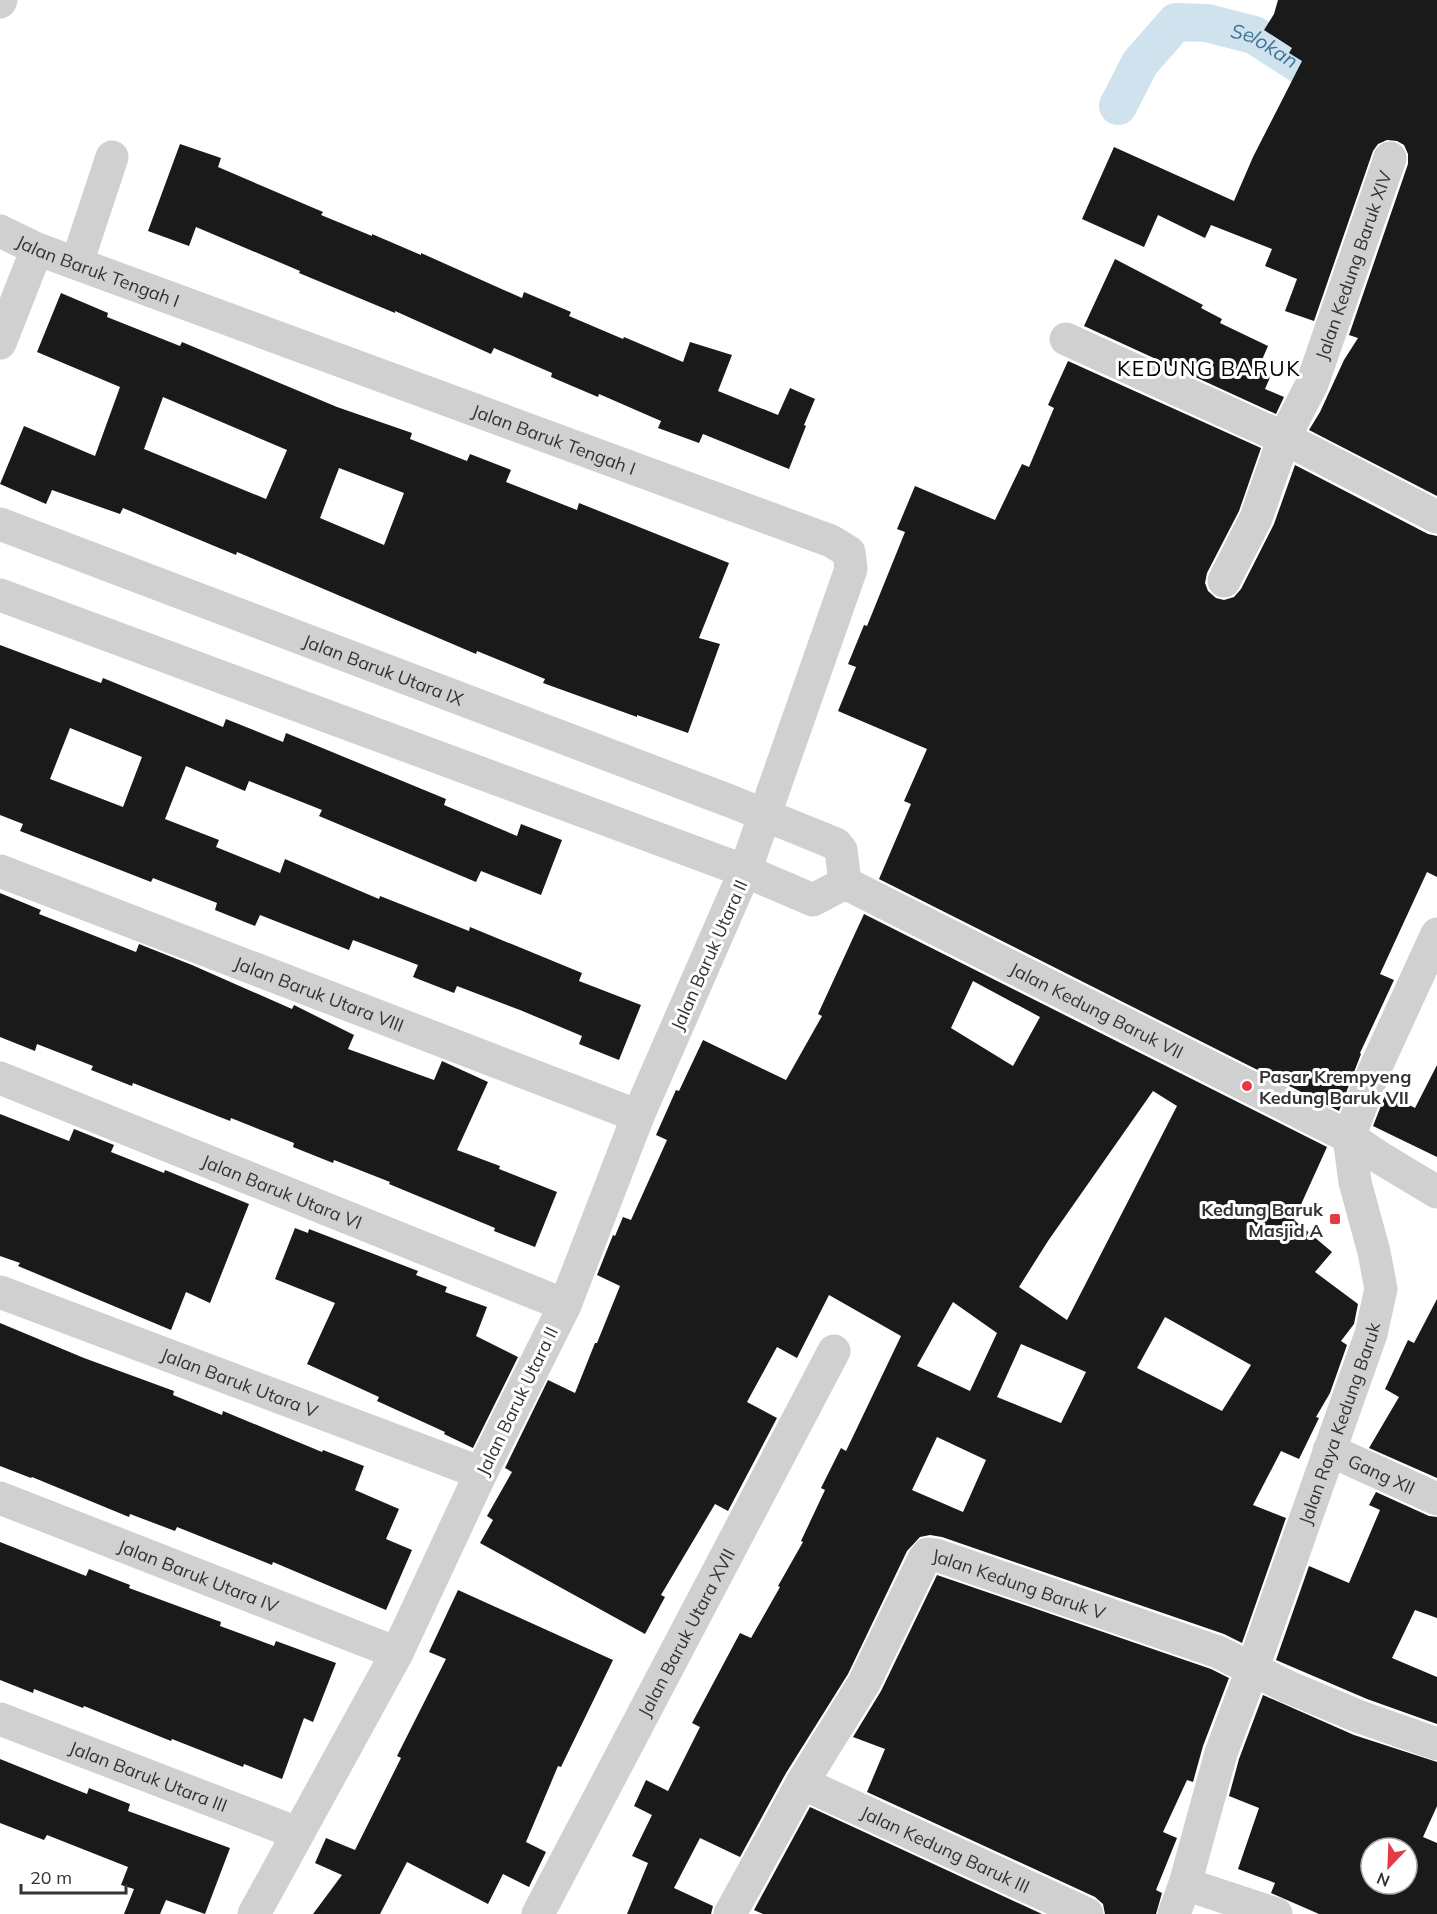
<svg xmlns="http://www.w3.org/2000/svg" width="1437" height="1914" font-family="Mulish,sans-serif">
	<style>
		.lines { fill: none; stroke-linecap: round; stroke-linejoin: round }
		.canal { stroke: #cfe2ee; stroke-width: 38 }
		.building { fill: #1a1a1a; fill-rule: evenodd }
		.street { stroke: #d0d0d0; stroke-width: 33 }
		.poi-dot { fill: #e63946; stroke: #fff; stroke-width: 2 }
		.labels { text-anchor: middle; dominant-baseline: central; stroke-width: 6; stroke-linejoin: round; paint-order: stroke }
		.street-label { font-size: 18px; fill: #333; stroke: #fff }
		.poi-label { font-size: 18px; font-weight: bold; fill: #333; stroke: #fff; text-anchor: start }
		.water-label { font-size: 20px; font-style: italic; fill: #3f7597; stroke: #fff }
		.quarter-label { font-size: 21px; letter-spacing: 1.5px; fill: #000; stroke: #fff }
	</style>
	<rect width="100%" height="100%" fill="#fff"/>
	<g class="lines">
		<path class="canal" id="s1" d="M 1118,106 L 1140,63 L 1176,22 L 1207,23 L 1254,35 L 1344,93"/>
	</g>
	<g class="building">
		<polygon points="1278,0 1437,0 1437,496 1309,430 1320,412 1344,360 1358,338 1349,335 1408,164 1408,154 1404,145 1397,141 1387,140 1378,144 1373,151 1314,321 1285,311 1297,279 1265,266 1272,249 1211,225 1205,238 1158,215 1144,247 1082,219 1114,147 1234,201 1253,157 1302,61 1289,53 1292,48 1264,30 1274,14"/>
		<polygon points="180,144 221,158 218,167 323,212 321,215 372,236 372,234 421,255 421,253 522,298 524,292 571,312 569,316 623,339 624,337 683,362 690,342 732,355 718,391 778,415 790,388 815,399 804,425 806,426 789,469 703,434 699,443 658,428 661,421 599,394 598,397 551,377 552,373 494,348 491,354 395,311 395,313 299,273 300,271 196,227 189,246 148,231"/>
		<polygon points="1115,259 1203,305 1201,308 1222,319 1220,323 1268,346 1258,369 1271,375 1265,389 1284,397 1276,414 1084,326"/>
		<path d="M 61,293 L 108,313 L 107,317 L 180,346 L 182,342 L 337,407 L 412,433 L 410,439 L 467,461 L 470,454 L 511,470 L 506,482 L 577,510 L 579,503 L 729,563 L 699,638 L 720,644 L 688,733 L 637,715 L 637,717 L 543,683 L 545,679 L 477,651 L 476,654 L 237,552 L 236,555 L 123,508 L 120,514 L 52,490 L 46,504 L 0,484 L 24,426 L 95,456 L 120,387 L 37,352 ZM 163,397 L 287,450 L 266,499 L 144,449 ZM 339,468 L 404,493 L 384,545 L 320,518 Z"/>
		<polygon points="1068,361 1261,448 1239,511 1207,573 1205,583 1208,591 1216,598 1224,600 1234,597 1241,589 1274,524 1295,465 1428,534 1437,536 1437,877 1427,872 1380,974 1394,980 1360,1053 1361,1054 1339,1111 879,879 911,804 904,801 927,749 838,711 856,667 848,664 864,625 867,626 905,532 897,529 915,486 995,520 1022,464 1029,467 1054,408 1048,405"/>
		<path d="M 0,645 L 101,683 L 103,678 L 223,727 L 226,719 L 283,742 L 286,733 L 446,799 L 444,805 L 517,836 L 521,824 L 562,840 L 541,895 L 481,871 L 476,882 L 319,816 L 322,810 L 249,781 L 245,791 L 186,766 L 165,819 L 219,840 L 216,847 L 280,873 L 285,859 L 379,899 L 380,896 L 469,931 L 470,927 L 582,973 L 579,981 L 641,1005 L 619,1060 L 579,1044 L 582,1036 L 520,1010 L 457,986 L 454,993 L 413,977 L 418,965 L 353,940 L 349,950 L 260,915 L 255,926 L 215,910 L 217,903 L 153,878 L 151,882 L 20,831 L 23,824 L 0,815 ZM 70,728 L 142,757 L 123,807 L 50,779 Z"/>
		<polygon points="0,893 41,910 39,914 136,952 139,944 192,965 292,1009 294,1005 354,1035 348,1049 434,1080 442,1061 488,1082 457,1150 500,1166 499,1169 557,1192 535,1247 494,1231 495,1228 389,1184 390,1182 334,1160 333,1163 293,1147 294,1143 231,1118 230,1121 133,1083 132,1086 91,1070 93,1066 37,1044 35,1051 0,1037"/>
		<path d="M 864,914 L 1327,1147 L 1294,1220 L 1332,1252 L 1315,1272 L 1358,1304 L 1354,1324 L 1341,1341 L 1347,1345 L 1330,1393 L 1316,1417 L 1319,1418 L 1299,1459 L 1281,1451 L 1253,1505 L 1286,1518 L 1242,1643 L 1224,1634 L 942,1537 L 930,1535 L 920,1537 L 907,1551 L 848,1674 L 786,1773 L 740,1857 L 700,1838 L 674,1888 L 713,1906 L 711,1914 L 627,1914 L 648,1863 L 632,1856 L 652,1815 L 634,1806 L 646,1780 L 668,1791 L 700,1727 L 692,1723 L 740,1633 L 751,1638 L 780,1587 L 778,1586 L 803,1542 L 801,1541 L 825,1490 L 821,1488 L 841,1448 L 846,1451 L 901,1336 L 829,1295 L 797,1358 L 777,1347 L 747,1402 L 777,1418 L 728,1511 L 715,1504 L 661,1595 L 665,1597 L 645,1634 L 480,1543 L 493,1520 L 487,1516 L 512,1472 L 505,1468 L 548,1380 L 575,1393 L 595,1343 L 597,1343 L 620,1286 L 597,1275 L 613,1235 L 615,1236 L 623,1217 L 631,1220 L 667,1140 L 656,1135 L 676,1090 L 679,1091 L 703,1040 L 786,1080 L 822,1016 L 818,1014 ZM 973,981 L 1040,1017 L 1013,1066 L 951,1028 ZM 1153,1091 L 1177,1106 L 1067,1320 L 1019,1287 L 1048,1241 ZM 953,1302 L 997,1333 L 970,1391 L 917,1366 ZM 1165,1317 L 1251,1365 L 1222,1411 L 1137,1368 ZM 1021,1344 L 1086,1372 L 1061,1423 L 997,1397 ZM 937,1437 L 986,1460 L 963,1512 L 912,1490 Z"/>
		<polygon points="1437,1065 1437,1157 1373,1126 1386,1093 1415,1108"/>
		<polygon points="0,1114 69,1141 74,1129 114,1145 111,1152 164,1173 165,1170 249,1204 210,1303 186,1292 171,1330 18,1266 20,1263 0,1256"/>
		<polygon points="295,1228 308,1233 309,1229 418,1271 416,1275 447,1287 445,1292 487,1307 476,1336 518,1357 473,1448 444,1434 445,1432 377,1401 379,1397 307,1364 335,1303 275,1279"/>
		<polygon points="1437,1299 1437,1478 1369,1448 1399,1397 1385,1389 1408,1340 1414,1343"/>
		<polygon points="0,1323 84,1358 174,1391 173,1395 222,1415 223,1411 322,1452 323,1450 364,1466 355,1490 399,1509 386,1539 412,1550 386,1610 273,1562 272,1565 177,1527 175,1531 130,1514 129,1517 32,1477 31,1478 0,1466"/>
		<polygon points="1376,1492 1429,1516 1437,1517 1437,1618 1415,1610 1392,1658 1437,1677 1437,1724 1367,1699 1276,1660 1309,1566 1349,1583 1380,1510 1369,1505"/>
		<polygon points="0,1542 86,1576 89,1569 130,1585 129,1588 221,1622 220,1626 274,1646 276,1641 336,1663 313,1722 304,1718 282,1779 244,1764 243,1767 172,1739 171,1741 84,1706 83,1708 34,1689 33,1693 0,1680"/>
		<polygon points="937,1575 1211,1669 1229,1678 1203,1746 1193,1782 1187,1780 1163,1832 1177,1838 1156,1890 1162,1893 1156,1914 1105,1914 1103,1904 1095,1897 867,1792 885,1749 853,1737 881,1691"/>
		<polygon points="458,1590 613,1660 561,1767 558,1766 526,1842 546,1852 529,1887 503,1874 488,1904 407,1862 380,1914 313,1914 342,1875 315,1863 326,1838 355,1850 401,1758 397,1756 446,1659 429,1652"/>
		<path d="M 1263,1695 L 1354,1735 L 1437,1762 L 1437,1806 L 1423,1837 L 1437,1843 L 1437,1914 L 1319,1914 L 1271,1893 L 1275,1883 L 1238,1869 L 1259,1808 L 1229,1796 L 1239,1759 ZM 1371,1848 L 1407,1848 L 1407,1884 L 1371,1884 Z"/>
		<polygon points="0,1759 87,1794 89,1788 130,1804 128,1811 230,1848 205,1914 166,1900 160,1914 124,1914 134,1889 121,1885 128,1867 47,1835 44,1840 0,1823"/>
		<polygon points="810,1807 1042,1914 763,1914 754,1910"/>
	</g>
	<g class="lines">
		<g class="street">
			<polyline points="0,2 1,0"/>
			<path id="s2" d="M 0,231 L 37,249 L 831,541 L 849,552 L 851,569 L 745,871 L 638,1116 L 565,1305 L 481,1473 L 397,1653 L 254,1914"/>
			<polyline points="77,263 112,157"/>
			<polyline points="1066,339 1284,438 1437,517"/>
			<polyline points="0,343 37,249"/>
			<path id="s3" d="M 0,524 L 730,801 L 836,844 L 841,850 L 845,883"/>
			<path id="s4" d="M 1224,581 L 1256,518 L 1284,438 L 1312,384 L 1390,158"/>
			<polyline points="0,595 745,871 813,900 845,883"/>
			<path id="s5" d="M 0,871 L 638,1116"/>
			<path id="s6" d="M 845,883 L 1349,1137 L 1382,1159 L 1437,1192"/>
			<path id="s7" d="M 0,1078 L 565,1305"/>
			<path id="s8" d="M 0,1292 L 481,1473"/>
			<path id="s9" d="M 1329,1450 L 1437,1499"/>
			<path id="s10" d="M 0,1498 L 397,1653"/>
			<path id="s11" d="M 0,1719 L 297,1833"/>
			<path id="s12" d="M 802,1783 L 1087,1914"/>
			<polyline points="1185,1884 1276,1914"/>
			<path id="s13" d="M 538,1914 L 834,1351"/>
			<path id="s14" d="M 730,1914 L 802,1783 L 864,1683 L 924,1559 L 928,1554 L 936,1555 L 1218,1652 L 1286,1686 L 1360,1717 L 1437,1744"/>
			<path id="s15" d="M 1174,1914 L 1185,1884 L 1221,1753 L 1252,1670 L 1371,1334 L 1381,1289 L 1374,1252 L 1355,1182 L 1349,1137 L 1374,1071 L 1437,934"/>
		</g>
	</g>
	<g class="poi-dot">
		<circle cx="1247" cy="1086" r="6"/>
		<rect x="1329" y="1213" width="12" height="12" rx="3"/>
	</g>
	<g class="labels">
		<g class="street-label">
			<text stroke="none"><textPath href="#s4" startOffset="342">Jalan Kedung Baruk XIV</textPath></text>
			<text stroke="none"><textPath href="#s2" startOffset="106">Jalan Baruk Tengah I</textPath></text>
			<text stroke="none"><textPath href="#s2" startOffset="592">Jalan Baruk Tengah I</textPath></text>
			<text stroke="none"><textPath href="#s3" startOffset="410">Jalan Baruk Utara IX</textPath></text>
			<text transform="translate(709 955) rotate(-66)">Jalan Baruk Utara II</text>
			<text stroke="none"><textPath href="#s5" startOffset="342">Jalan Baruk Utara VIII</textPath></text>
			<text stroke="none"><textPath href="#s6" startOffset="282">Jalan Kedung Baruk VII</textPath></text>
			<text stroke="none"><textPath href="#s7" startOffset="304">Jalan Baruk Utara VI</textPath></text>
			<text stroke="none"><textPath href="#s8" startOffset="256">Jalan Baruk Utara V</textPath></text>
			<text transform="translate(517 1401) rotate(-64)">Jalan Baruk Utara II</text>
			<text stroke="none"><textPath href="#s15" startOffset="518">Jalan Raya Kedung Baruk</textPath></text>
			<text stroke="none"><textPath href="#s9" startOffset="58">Gang XII</textPath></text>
			<text stroke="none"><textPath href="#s10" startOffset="213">Jalan Baruk Utara IV</textPath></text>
			<text stroke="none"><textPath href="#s14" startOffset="507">Jalan Kedung Baruk V</textPath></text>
			<text stroke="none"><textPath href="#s13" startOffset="318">Jalan Baruk Utara XVII</textPath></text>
			<text stroke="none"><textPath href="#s11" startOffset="159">Jalan Baruk Utara III</textPath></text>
			<text stroke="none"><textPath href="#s12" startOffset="158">Jalan Kedung Baruk III</textPath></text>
		</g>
		<g class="poi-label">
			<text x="1259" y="1076">Pasar Krempyeng<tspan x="1259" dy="21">Kedung Baruk VII</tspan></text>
			<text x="1323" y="1209" text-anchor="end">Kedung Baruk<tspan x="1323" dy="21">Masjid A</tspan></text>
		</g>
		<g class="water-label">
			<text stroke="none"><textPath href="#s1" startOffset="196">Selokan</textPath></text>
		</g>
		<g class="quarter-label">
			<text x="1209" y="368">KEDUNG BARUK</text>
		</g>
	</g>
	<g transform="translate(1389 1866) rotate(203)"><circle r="28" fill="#ffffff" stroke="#adadad" stroke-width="1.5"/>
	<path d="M0-4.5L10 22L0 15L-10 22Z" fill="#e63946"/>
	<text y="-9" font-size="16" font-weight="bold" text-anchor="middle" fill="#333333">N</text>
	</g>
	<path d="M21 1884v9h105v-9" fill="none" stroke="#333333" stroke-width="3"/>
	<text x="30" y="1884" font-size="18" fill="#333333" stroke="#ffffff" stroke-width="4.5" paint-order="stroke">20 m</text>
</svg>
